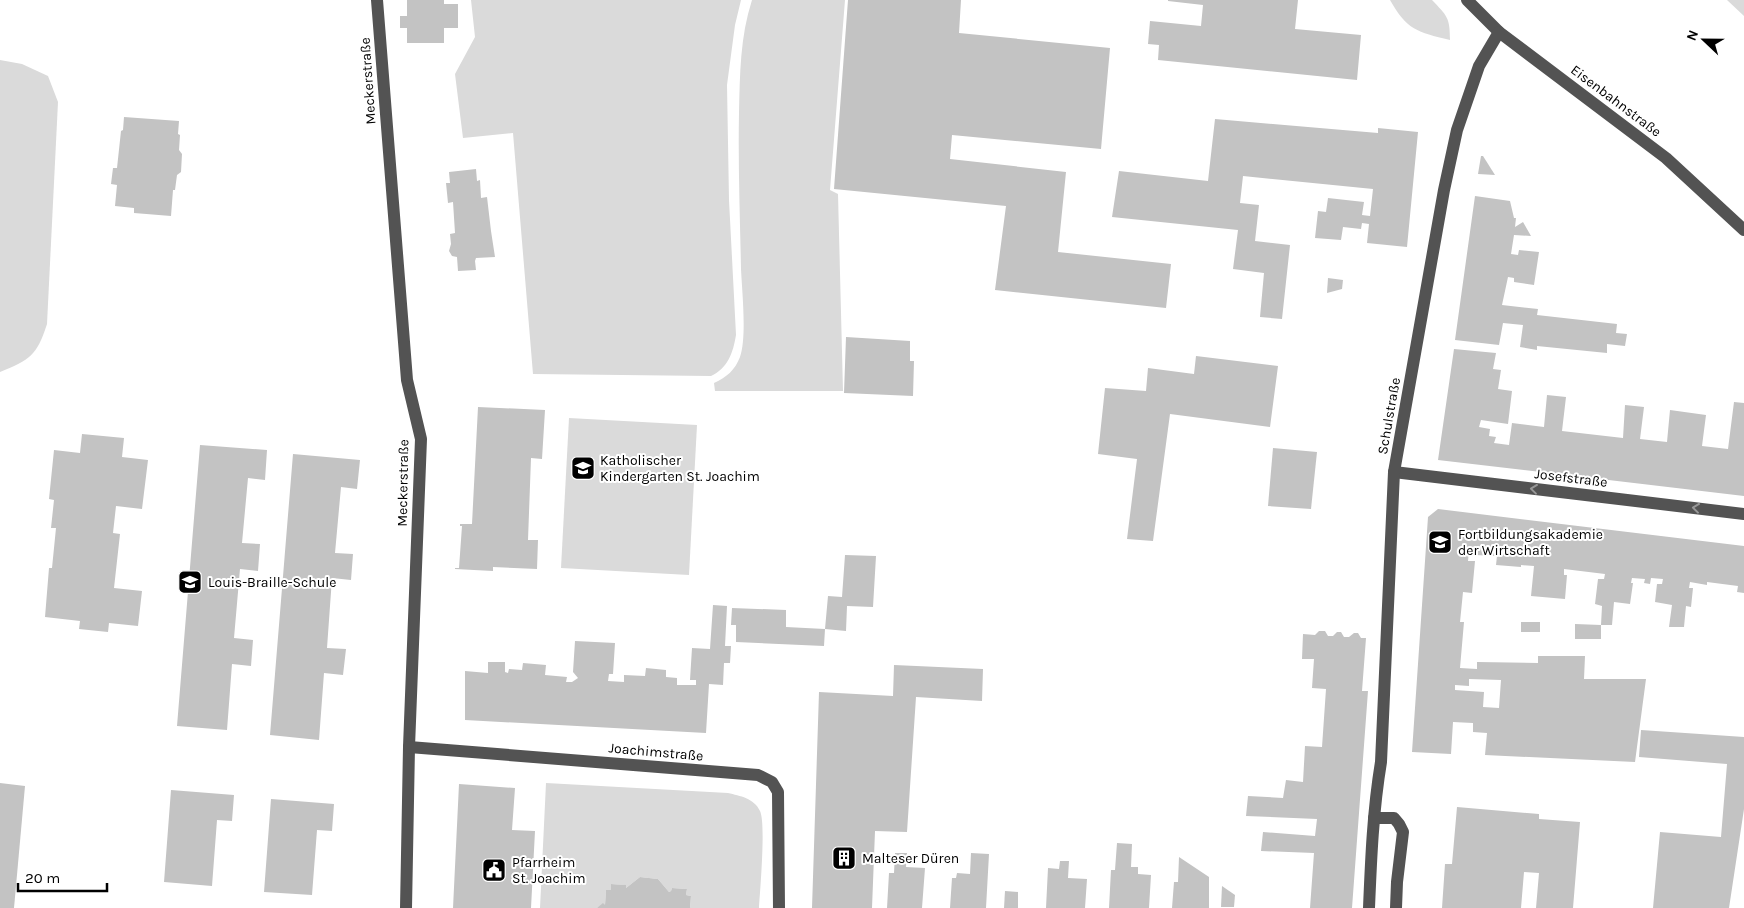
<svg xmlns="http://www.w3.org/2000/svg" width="1744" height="908" font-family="Karla,sans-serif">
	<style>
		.green { fill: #dadada }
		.building { fill: #c3c3c3; fill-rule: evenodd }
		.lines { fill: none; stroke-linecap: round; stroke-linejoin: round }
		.minor { stroke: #535353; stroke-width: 12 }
		.oneway { stroke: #989898 }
		.labels { text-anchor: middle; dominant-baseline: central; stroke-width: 4; stroke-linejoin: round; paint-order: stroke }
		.street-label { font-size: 14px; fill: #000; stroke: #fff }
		.poi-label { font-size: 14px; fill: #000; stroke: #fff; text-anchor: start }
	</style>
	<rect width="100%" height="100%" fill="#fff"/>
	<g class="green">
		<path d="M 471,0 L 741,0 L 735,25 L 727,85 L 729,200 L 736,335 C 733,353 728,368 711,376 L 533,374 L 513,133 L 463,138 L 455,74 L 475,37 Z"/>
		<path d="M 752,0 L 845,0 L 830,190 L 838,194 L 843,391 L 715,391 L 714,383 C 727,377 735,370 740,357 C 747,337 742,291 741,269 C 740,217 738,165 739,113 C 740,74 740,37 752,0 Z"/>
		<path d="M 1390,0 L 1432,0 C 1447,16 1450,17 1450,40 C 1417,32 1407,30 1390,0 Z"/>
		<polygon points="1727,0 1744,0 1744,16"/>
		<path d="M 0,60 L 22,64 L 48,76 L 58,102 L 47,324 C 37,355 30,360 0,372 Z"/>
		<polygon points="569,418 697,425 689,575 561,568"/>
		<path d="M 546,783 L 728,793 C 740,796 754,798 760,811 C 766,823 760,891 759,908 L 690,908 L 691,896 L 686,895 L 687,889 L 672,888 L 671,891 L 669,892 L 658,879 L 640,877 L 626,888 L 625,885 L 611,884 L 611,890 L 606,890 L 605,905 L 597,908 L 540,908 Z"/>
	</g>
	<g class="building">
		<polygon points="407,0 444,0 444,4 458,4 458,28 444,28 444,43 407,43 407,28 400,28 400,16 407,16"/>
		<polygon points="848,0 961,0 959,33 1110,48 1101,149 952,135 950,159 1066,172 1058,252 1171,264 1166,308 995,290 1006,206 834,189"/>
		<polygon points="1168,0 1298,0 1295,29 1361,35 1357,80 1158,60 1159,45 1148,44 1150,21 1201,26 1203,5 1168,1"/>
		<polygon points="124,117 179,121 178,134 180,135 179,150 182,154 181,172 177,175 175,190 173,190 171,216 134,213 134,208 115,206 117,185 111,184 113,168 117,168 121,131 123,130"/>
		<polygon points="1215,119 1378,133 1378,128 1418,132 1407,247 1367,243 1369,224 1362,223 1361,229 1343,227 1341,240 1315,238 1318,211 1326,212 1328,198 1364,202 1362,215 1370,216 1373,189 1243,176 1240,203 1259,205 1255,241 1290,245 1282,319 1260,317 1264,273 1233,269 1238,230 1112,217 1119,171 1208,181"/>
		<polygon points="1481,156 1483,156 1495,175 1478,174"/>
		<polygon points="476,169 477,181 480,180 481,198 487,197 491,231 495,257 476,258 475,261 476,270 458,271 457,257 452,256 449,251 451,244 450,234 455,233 453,202 448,203 446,183 450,183 449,172"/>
		<polygon points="1475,196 1510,201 1514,218 1516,218 1515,227 1523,222 1531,236 1514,235 1511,254 1518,255 1519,250 1539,252 1534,285 1514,282 1514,278 1508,277 1502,305 1538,309 1537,315 1617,324 1616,333 1627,334 1625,346 1607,344 1607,353 1537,346 1537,350 1520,347 1523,325 1503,323 1499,345 1455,340"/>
		<polygon points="1328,278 1343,280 1342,289 1327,293"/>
		<polygon points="846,337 910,341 910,361 914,361 913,396 844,393"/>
		<polygon points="1454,349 1496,353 1493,369 1501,370 1498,389 1512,391 1508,424 1481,420 1479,427 1490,429 1489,436 1496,437 1494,443 1509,445 1512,423 1544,427 1547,395 1566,397 1562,431 1623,438 1625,405 1644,407 1640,439 1667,442 1670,410 1706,415 1702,446 1728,449 1734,402 1744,403 1744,496 1438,460"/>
		<polygon points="1196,356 1278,366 1270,427 1170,414 1153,541 1127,539 1137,459 1098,454 1105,388 1146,391 1148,368 1194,374"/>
		<polygon points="478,407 545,410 542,459 531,458 528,540 538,540 537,569 493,567 493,571 455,569 455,568 459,568 462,526 460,526 460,524 472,524"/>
		<polygon points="82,434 124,438 122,457 148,460 142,509 116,506 113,533 120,534 114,588 142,591 138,626 109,623 108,632 79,629 80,621 45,617 49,568 52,568 56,528 51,528 54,500 49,499 54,450 80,453"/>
		<polygon points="200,445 267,450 265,480 248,478 242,543 260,544 258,571 240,569 234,638 253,640 251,666 232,664 227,730 177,726"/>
		<polygon points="1273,448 1317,452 1311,509 1268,506"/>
		<polygon points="293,454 360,460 357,489 341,487 335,553 353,554 351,580 332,578 327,648 346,649 343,675 324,673 319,740 270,735"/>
		<path d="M 1438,509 L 1744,546 L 1744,593 L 1737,592 L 1738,586 L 1707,582 L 1707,585 L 1690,582 L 1689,588 L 1693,588 L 1691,607 L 1686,606 L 1684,627 L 1669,627 L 1672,605 L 1655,602 L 1657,584 L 1662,584 L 1663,579 L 1651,578 L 1650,584 L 1644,583 L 1645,579 L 1632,578 L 1631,583 L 1633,583 L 1630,604 L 1614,602 L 1612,625 L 1601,625 L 1602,606 L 1595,604 L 1598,579 L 1604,579 L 1605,574 L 1564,569 L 1564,575 L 1567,575 L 1565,599 L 1531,596 L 1534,566 L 1521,565 L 1521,567 L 1496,565 L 1497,556 L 1475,555 L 1475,550 L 1469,550 L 1468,561 L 1475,561 L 1472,593 L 1463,592 L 1460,622 L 1464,622 L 1460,668 L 1477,669 L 1477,662 L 1538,663 L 1538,656 L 1585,656 L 1584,679 L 1646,679 L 1635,762 L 1485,755 L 1487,733 L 1473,732 L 1473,723 L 1453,722 L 1451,754 L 1412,752 L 1428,517 ZM 1469,679 L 1501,680 L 1499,708 L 1483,707 L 1484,692 L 1455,690 L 1455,685 L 1469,686 Z"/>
		<polygon points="845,555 876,556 873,607 847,606 846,631 825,629 828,596 842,597"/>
		<polygon points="713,605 727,606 725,646 731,646 730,663 724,663 723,685 709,684 706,733 465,720 465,671 488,673 488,662 505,662 505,672 508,673 509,669 522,670 523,663 546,665 545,675 567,677 566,682 572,682 578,678 573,672 575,641 615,643 613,674 609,674 608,681 624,682 624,675 645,676 646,668 666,670 666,677 677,678 677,685 696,685 696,680 690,680 692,648 710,649"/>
		<polygon points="732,608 786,610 786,627 825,629 824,646 736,642 736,625 731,625"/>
		<rect x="1521" y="622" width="19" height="10"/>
		<polygon points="1575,624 1601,625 1601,639 1575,639"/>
		<polygon points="1319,631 1325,631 1328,636 1333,636 1337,632 1341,632 1344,637 1349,637 1354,633 1358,633 1361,638 1366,638 1362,691 1368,691 1352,908 1310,908 1314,853 1261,851 1263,832 1315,836 1317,819 1246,816 1248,796 1283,798 1286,780 1303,782 1305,746 1322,747 1326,689 1312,688 1314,659 1302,659 1303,634 1315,635"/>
		<polygon points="894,665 983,669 982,701 916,697 907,832 875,831 872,908 812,908 819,692 893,696"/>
		<polygon points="1641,730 1744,737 1744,809 1729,908 1653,908 1660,832 1721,837 1727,764 1639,757"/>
		<polygon points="0,783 25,786 14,908 0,908"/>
		<polygon points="459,784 515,788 512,830 535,831 531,908 453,908"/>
		<polygon points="171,790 234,795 232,821 217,820 212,886 164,882"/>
		<polygon points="271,799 334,804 332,831 317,830 312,895 264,892"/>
		<polygon points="1457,807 1539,814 1539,819 1580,822 1573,908 1536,908 1539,873 1524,872 1521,908 1442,908 1445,864 1452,864"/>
		<polygon points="1117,843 1132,844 1131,867 1138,867 1138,874 1151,875 1149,908 1109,908 1111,870 1115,870"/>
		<polygon points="895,853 907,853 906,867 925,868 922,908 887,908 889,873 894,873"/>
		<polygon points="971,853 989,854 986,908 950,908 952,878 956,878 957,873 970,874"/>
		<polygon points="1179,857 1209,877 1209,908 1172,908 1174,882 1178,882"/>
		<polygon points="1060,861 1069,861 1068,878 1087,879 1085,908 1046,908 1048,868 1059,869"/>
		<polygon points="640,877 658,879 669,892 671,891 672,888 687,889 686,895 691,896 690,908 597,908 603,903 605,905 606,890 611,890 611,884 626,885 626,888"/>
		<polygon points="1222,886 1235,895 1234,907 1221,907"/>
		<polygon points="1005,891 1018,892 1018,908 1004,908"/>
	</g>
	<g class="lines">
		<g class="minor">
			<polyline points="377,0 407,380 421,439 409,747 406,908"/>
			<polyline points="1467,0 1499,32 1666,158 1744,230"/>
			<polyline points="1394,472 1744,514"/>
			<polyline points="409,747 758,775 772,782 778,792 779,908"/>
			<polyline points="1374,818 1394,818 1399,824 1403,832 1397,882 1396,908"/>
			<path d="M 1369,908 C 1371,859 1373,810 1381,762 L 1394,472 L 1444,190 L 1457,130 L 1479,66 L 1499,32"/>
		</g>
	</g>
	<defs><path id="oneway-chevron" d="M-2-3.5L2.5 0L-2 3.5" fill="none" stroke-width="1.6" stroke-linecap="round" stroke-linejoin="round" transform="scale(1.25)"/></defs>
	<g class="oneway">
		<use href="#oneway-chevron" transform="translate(1534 489) rotate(-173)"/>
		<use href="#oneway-chevron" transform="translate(1696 508) rotate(-173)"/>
	</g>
	<defs>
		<g id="school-square" transform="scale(1.25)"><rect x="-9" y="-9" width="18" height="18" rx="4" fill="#000" stroke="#fff"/><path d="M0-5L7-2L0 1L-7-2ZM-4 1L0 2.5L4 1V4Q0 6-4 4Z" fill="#fff"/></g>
		<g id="building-square" transform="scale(1.25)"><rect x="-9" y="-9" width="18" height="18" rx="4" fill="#000" stroke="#fff"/><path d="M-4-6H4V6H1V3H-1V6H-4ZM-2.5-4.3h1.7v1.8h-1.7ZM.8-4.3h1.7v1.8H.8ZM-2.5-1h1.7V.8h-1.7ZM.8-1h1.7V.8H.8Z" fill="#fff"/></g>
		<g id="civic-square" transform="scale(1.25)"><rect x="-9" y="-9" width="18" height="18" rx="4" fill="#000" stroke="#fff"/><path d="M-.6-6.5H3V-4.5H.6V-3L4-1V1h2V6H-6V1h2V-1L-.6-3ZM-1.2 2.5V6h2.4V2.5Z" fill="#fff"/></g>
	</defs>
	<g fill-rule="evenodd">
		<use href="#school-square" x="583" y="468"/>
		<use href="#school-square" x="1440" y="542"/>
		<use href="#school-square" x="190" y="582"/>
		<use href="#building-square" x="844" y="858"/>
		<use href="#civic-square" x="494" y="870"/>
	</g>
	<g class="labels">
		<g class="street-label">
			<text transform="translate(368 81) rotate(-94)">Meckerstraße</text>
			<text transform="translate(1616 101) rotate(37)">Eisenbahnstraße</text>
			<text transform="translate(1389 416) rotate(-80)">Schulstraße</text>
			<text transform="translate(1571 478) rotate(7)">Josefstraße</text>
			<text transform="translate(403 483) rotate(-89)">Meckerstraße</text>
			<text transform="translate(656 752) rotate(5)">Joachimstraße</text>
		</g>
		<g class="poi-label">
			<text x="600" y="460">Katholischer<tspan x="600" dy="16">Kindergarten St. Joachim</tspan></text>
			<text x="1458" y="534">Fortbildungsakademie<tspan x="1458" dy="16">der Wirtschaft</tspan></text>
			<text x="208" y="582">Louis-Braille-Schule</text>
			<text x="862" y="858">Malteser Düren</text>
			<text x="512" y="862">Pfarrheim<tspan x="512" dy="16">St. Joachim</tspan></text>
		</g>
	</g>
	<g transform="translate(1704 40) rotate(292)" stroke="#ffffff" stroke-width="4" paint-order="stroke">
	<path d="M0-4L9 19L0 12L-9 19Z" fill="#000000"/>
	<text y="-8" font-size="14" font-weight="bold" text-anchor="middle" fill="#000000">N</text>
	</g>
	<path d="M18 883v8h89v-8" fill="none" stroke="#000000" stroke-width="2.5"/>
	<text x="25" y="883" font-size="15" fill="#000000" stroke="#ffffff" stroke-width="4" paint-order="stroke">20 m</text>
</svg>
